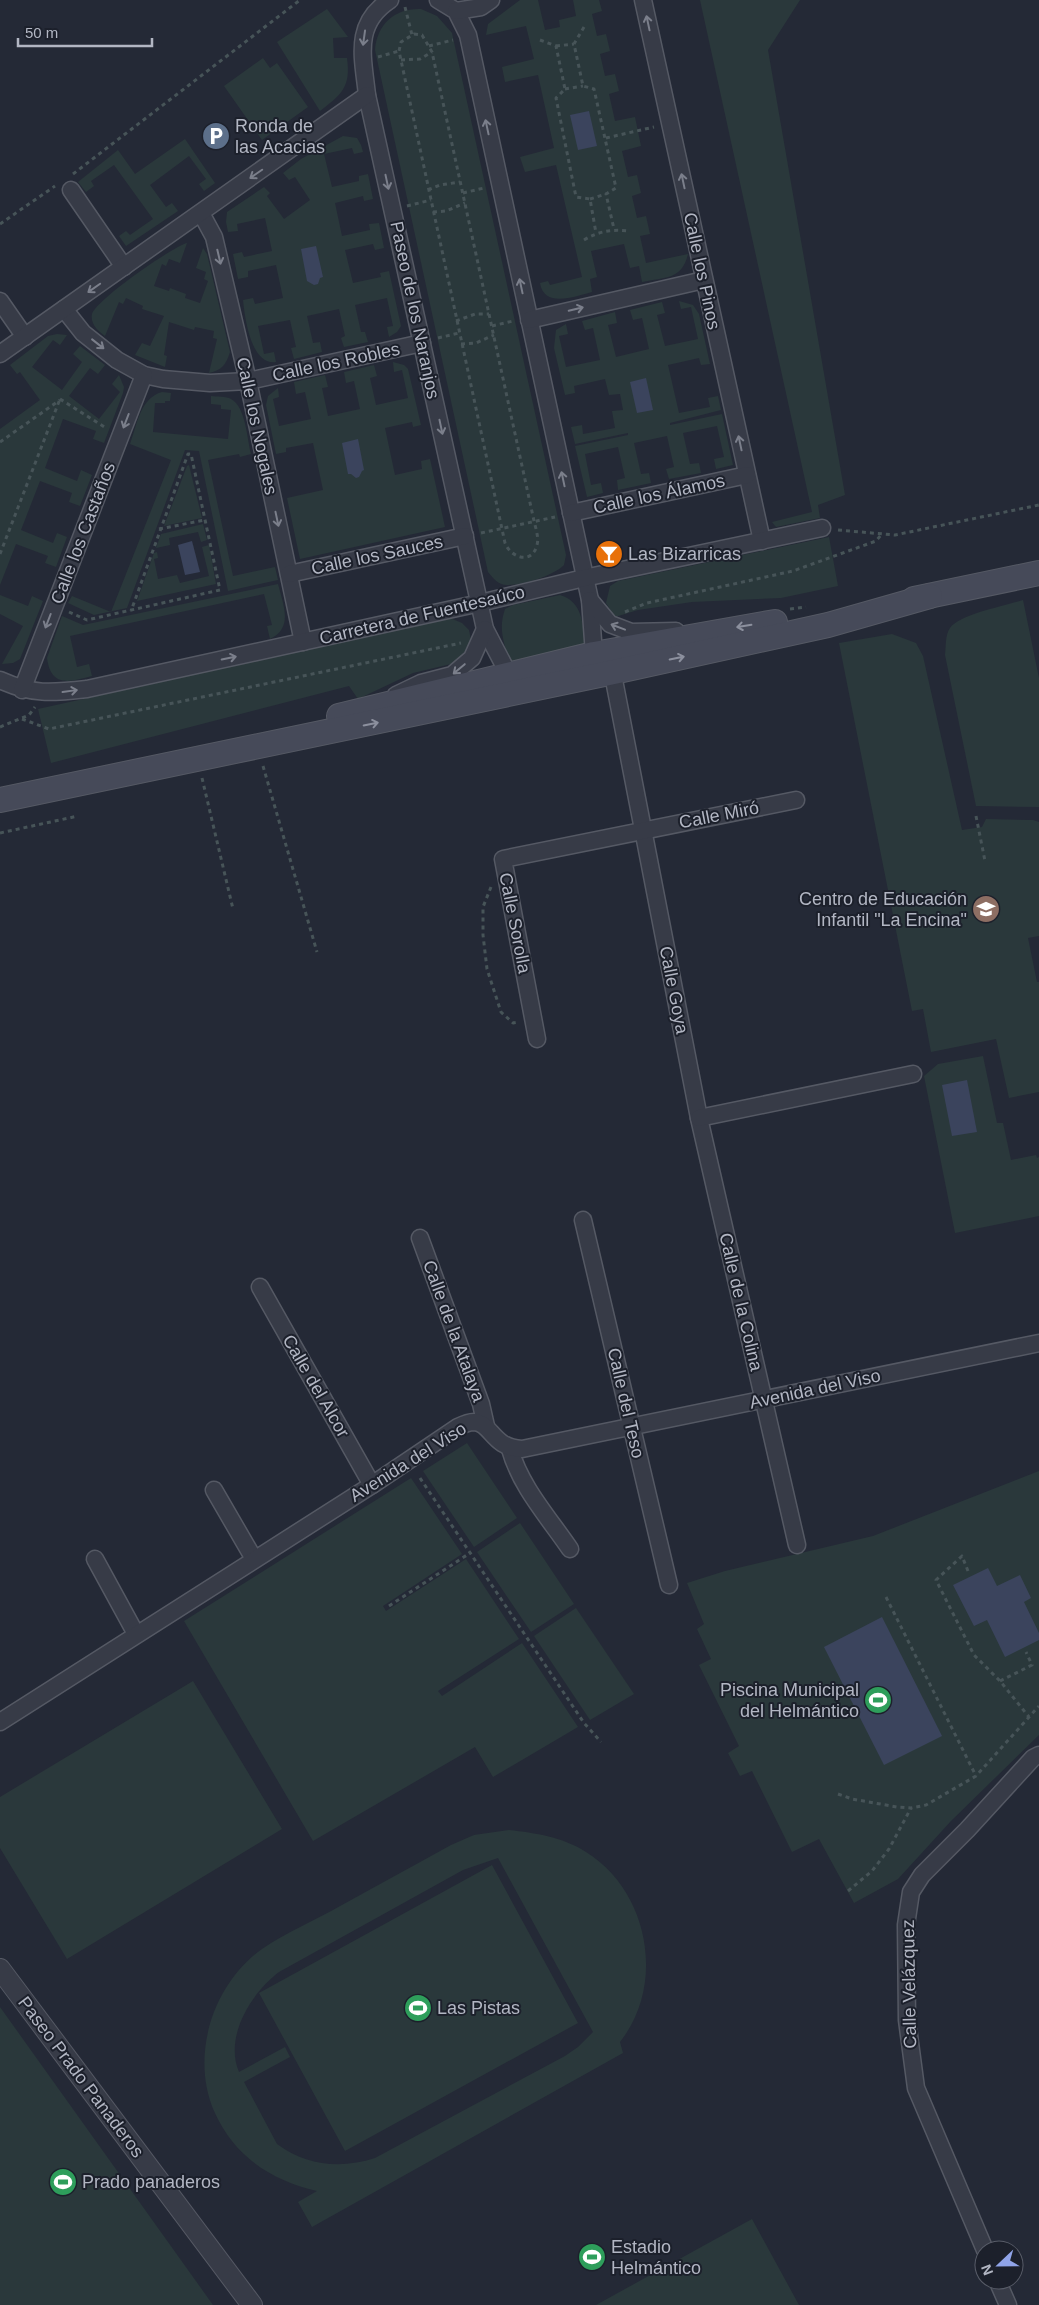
<svg xmlns="http://www.w3.org/2000/svg" width="1039" height="2305" font-family="Arial,sans-serif">
	<style>
		.green { fill: #2a383b; fill-rule: evenodd }
		.water { fill: #3b445d }
		.lines { fill: none; stroke-linecap: round; stroke-linejoin: round }
		.minor-casing { stroke: #555964; stroke-width: 19 }
		.tertiary-casing { stroke: #555964; stroke-width: 22 }
		.secondary-casing { stroke: #555964; stroke-width: 26 }
		.path { stroke: #475458; stroke-width: 3; stroke-dasharray: 4 4; stroke-linecap: butt }
		.minor { stroke: #373b47; stroke-width: 16 }
		.tertiary { stroke: #373b47; stroke-width: 20 }
		.secondary { stroke: #464a59; stroke-width: 24 }
		.oneway { stroke: #7b7f8b }
		.oneway2 { stroke: #8c909e }
		.labels { text-anchor: middle; dominant-baseline: central; stroke-width: 4; stroke-linejoin: round; paint-order: stroke }
		.poi-label { font-size: 18px; fill: #b2b6c3; stroke: #1c202b; text-anchor: start }
		.street-label { font-size: 18px; fill: #b2b6c3; stroke: #1c202b }
	</style>
	<rect width="100%" height="100%" fill="#242936"/>
	<g class="green">
		<path d="M 520,0 L 538,0 L 545,30 L 560,27 L 559,20 L 576,16 L 573,0 L 599,0 L 602,11 L 592,14 L 597,36 L 606,34 L 610,51 L 600,54 L 605,76 L 615,74 L 619,91 L 609,94 L 615,121 L 635,117 L 641,146 L 622,151 L 628,177 L 637,175 L 641,193 L 632,196 L 637,218 L 646,216 L 650,234 L 640,236 L 646,263 L 688,254 C 682,280 665,277 642,282 L 639,266 L 630,268 L 624,244 L 591,251 L 597,277 L 590,279 L 592,292 C 576,296 544,309 540,283 L 548,281 L 550,285 L 582,277 L 556,165 L 525,172 L 520,157 L 554,148 L 538,75 L 505,82 L 502,67 L 534,59 L 526,26 L 486,35 L 488,24 Z"/>
		<polygon points="700,0 800,0 768,50 845,495 818,505 820,518 776,527 772,522 812,512"/>
		<path d="M 327,9 L 348,37 L 333,38 L 334,58 L 347,58 C 351,87 342,94 320,111 L 277,42 Z"/>
		<path d="M 421,9 L 437,16 L 452,33 L 566,555 L 564,565 C 553,576 523,585 507,585 C 498,585 493,578 488,572 L 375,50 C 377,24 395,8 421,9 Z"/>
		<polygon points="263,58 270,68 277,63 308,107 262,140 224,86"/>
		<path d="M 343,136 L 357,138 L 361,145 L 363,152 L 354,154 L 352,148 L 324,154 L 332,187 L 359,181 L 359,176 L 368,174 L 373,199 L 364,201 L 363,196 L 335,203 L 342,236 L 370,230 L 369,224 L 379,223 L 384,248 L 375,250 L 373,244 L 345,250 L 353,283 L 381,277 L 380,273 L 389,271 L 401,326 L 397,332 L 389,337 L 387,327 L 393,326 L 387,298 L 355,305 L 361,332 L 365,332 L 368,342 L 344,347 L 341,338 L 345,336 L 339,309 L 307,316 L 313,343 L 320,342 L 322,352 L 294,359 L 291,348 L 296,347 L 290,320 L 258,326 L 264,354 L 274,352 L 276,362 C 251,366 245,318 243,300 L 253,298 L 255,304 L 283,298 L 276,265 L 248,271 L 248,277 L 238,279 L 233,254 L 242,252 L 244,257 L 272,251 L 265,218 L 237,224 L 238,231 L 228,232 L 226,222 L 227,212 L 264,187 L 270,193 L 267,196 L 284,219 L 310,200 L 295,177 L 289,180 L 283,173 L 301,159 Z"/>
		<polygon points="185,139 215,183 204,191 199,184 206,179 189,156 150,185 166,207 172,203 178,211 126,246 119,236 126,231 130,235 153,219 114,165 91,181 94,186 86,192 78,182 118,150 135,174"/>
		<path d="M 187,243 L 180,263 L 169,259 L 166,266 L 162,264 L 154,286 L 169,291 L 170,288 L 186,294 L 185,298 L 200,303 L 208,281 L 204,279 L 206,272 L 196,268 L 203,248 L 207,254 L 230,352 C 226,365 222,370 209,373 L 217,339 L 213,338 L 214,331 L 195,327 L 194,330 L 169,322 L 164,355 L 167,356 L 165,367 L 135,355 L 142,343 L 150,346 L 164,316 L 142,309 L 143,306 L 126,298 L 123,304 L 119,302 L 105,336 C 98,331 90,324 92,314 C 96,300 172,247 187,243 Z"/>
		<polygon points="679,301 693,305 699,314 710,364 701,365 699,358 668,365 679,413 710,407 708,398 718,396 721,410 670,423 670,425 722,414 733,465 716,469 714,459 724,457 717,426 683,433 690,464 699,463 701,473 669,479 666,469 674,467 667,436 634,443 641,474 649,473 651,483 618,490 617,480 625,478 618,447 585,454 591,485 601,483 603,493 587,497 575,446 628,435 628,433 575,444 571,427 582,425 583,434 615,428 612,411 623,410 620,394 609,395 605,379 574,386 575,393 565,395 554,348 556,330 566,324 568,334 559,336 566,367 600,360 593,328 585,330 582,321 615,312 617,323 608,325 616,357 649,349 642,318 633,320 630,310 662,302 665,313 657,315 665,346 698,339 691,307 681,309"/>
		<polygon points="57,334 67,335 60,345 53,340 32,367 62,390 82,362 73,354 80,346 105,365 98,374 90,368 69,396 99,419 120,392 112,384 119,375 124,387 123,393 104,443 93,439 96,431 63,419 45,468 77,481 81,470 92,475 80,506 69,502 72,493 40,481 21,530 53,543 57,533 67,537 56,567 45,563 48,556 16,544 0,585 0,429 40,400 20,372 17,374 10,365 48,336"/>
		<polygon points="393,362 404,365 408,369 421,425 413,427 412,422 385,428 395,475 422,469 421,461 430,459 445,527 300,559 287,498 323,490 313,443 286,448 286,452 276,454 266,405 268,396 278,388 279,397 273,399 279,426 311,419 305,392 296,394 294,382 325,375 328,387 322,388 328,416 360,409 354,381 346,383 344,372 374,365 377,376 370,378 376,405 408,398 402,370 394,372"/>
		<path d="M 162,392 L 171,393 L 170,401 L 165,401 L 165,403 L 155,403 L 153,432 L 228,439 L 231,410 L 221,409 L 221,405 L 211,404 L 211,396 C 217,397 226,396 231,399 C 246,407 247,439 251,454 L 240,457 L 239,454 L 208,460 L 233,576 L 275,567 L 278,580 L 228,591 L 199,451 L 185,450 L 127,608 L 94,615 L 68,603 L 72,596 L 111,612 L 171,460 L 130,444 C 137,425 140,398 162,392 Z"/>
		<polygon points="189,465 202,518 164,526 187,466"/>
		<polygon points="203,524 207,540 201,542 198,532 169,538 170,545 156,548 161,534"/>
		<polygon points="829,537 838,586 781,598 692,602 638,610 615,617 606,603 610,586 618,581"/>
		<polygon points="209,545 216,584 137,601 154,553 157,552 158,558 154,559 158,579 177,575 180,583 209,576 202,547"/>
		<path d="M 278,584 C 283,604 294,628 270,639 L 267,626 L 272,625 L 264,594 L 70,636 L 77,667 L 89,664 L 92,676 C 70,682 51,688 47,658 L 62,616 L 83,625 Z"/>
		<polygon points="0,595 28,606 32,596 43,601 20,659 13,663 2,664 23,626 0,614"/>
		<path d="M 560,595 C 583,602 582,623 586,644 L 510,663 C 504,643 498,629 505,609 L 513,605 Z"/>
		<path d="M 1023,600 L 1039,678 L 1039,807 L 976,806 L 945,655 C 946,647 945,635 950,628 C 960,614 1005,606 1023,600 Z"/>
		<polygon points="450,618 462,623 469,630 471,640 461,658 451,664 413,673 358,699 349,686 51,763 38,709"/>
		<polygon points="892,634 916,643 923,656 962,830 982,827 986,819 1033,820 1039,822 1039,936 1028,938 1037,982 1039,982 1039,1092 1009,1098 996,1039 931,1052 923,1009 912,1011 839,643"/>
		<polygon points="983,1056 997,1123 1003,1123 1011,1160 1036,1155 1037,1158 1039,1157 1039,1216 955,1233 924,1076 938,1064"/>
		<polygon points="467,1443 517,1518 474,1547 423,1471"/>
		<polygon points="1039,1471 1039,1735 951,1821 898,1879 854,1903 819,1839 792,1852 752,1771 740,1776 728,1753 739,1746 699,1665 711,1659 697,1629 704,1624 687,1583 725,1571 873,1536"/>
		<polygon points="411,1478 462,1554 383,1606 386,1611 466,1559 519,1639 438,1691 442,1696 522,1643 578,1727 493,1777 475,1747 313,1841 184,1621"/>
		<polygon points="520,1523 574,1604 531,1632 477,1552"/>
		<polygon points="576,1608 634,1694 590,1720 534,1636"/>
		<polygon points="193,1681 282,1829 67,1959 0,1848 0,1797"/>
		<path d="M 509,1830 C 535,1833 563,1837 586,1852 C 649,1891 666,1984 620,2042 L 623,2053 L 312,2227 L 298,2202 L 317,2191 C 270,2180 234,2156 214,2111 C 190,2055 213,1984 262,1949 C 287,1932 316,1920 342,1905 C 378,1885 415,1865 451,1845 L 474,1835 ZM 498,1858 L 593,2032 L 578,2047 L 565,2056 L 375,2158 C 342,2169 306,2166 277,2144 L 244,2082 L 290,2057 L 285,2047 L 239,2072 C 224,2037 251,1993 279,1972 L 463,1870 Z"/>
		<polygon points="492,1865 578,2023 345,2151 259,1993"/>
		<polygon points="0,2007 213,2305 0,2305"/>
		<polygon points="752,2219 799,2305 596,2305"/>
	</g>
	<g class="water">
		<polygon points="589,111 597,146 578,150 570,115"/>
		<polygon points="316,246 323,277 320,278 318,284 314,285 307,281 301,249"/>
		<polygon points="646,378 653,410 637,413 630,382"/>
		<polygon points="358,439 364,470 362,471 359,477 356,478 351,474 348,474 342,443"/>
		<polygon points="192,541 200,572 185,575 178,545"/>
		<polygon points="967,1080 977,1132 952,1136 942,1085"/>
		<polygon points="988,1568 997,1586 1020,1575 1031,1598 1024,1602 1039,1633 1039,1640 1005,1657 987,1620 974,1626 953,1585"/>
		<polygon points="882,1617 942,1736 884,1765 824,1647"/>
	</g>
	<g class="lines">
		<g class="minor-casing">
			<g id="minor">
				<path d="M 390,0 C 353,24 363,57 367,95 L 485,629 L 509,675 L 515,681"/>
				<polyline points="438,0 456,11 468,35 590,600 594,654 614,680 699,1118 797,1545"/>
				<polyline points="643,0 762,541"/>
				<polyline points="456,11 481,7 491,0"/>
				<polyline points="71,190 124,267"/>
				<polyline points="201,213 214,237 248,381 303,642"/>
				<polyline points="0,301 25,337"/>
				<polyline points="64,309 83,333 117,360 144,375 163,379 210,383 248,381 422,343"/>
				<polyline points="529,320 704,280"/>
				<polyline points="0,354 367,95"/>
				<polyline points="571,513 747,475"/>
				<polyline points="289,574 465,536"/>
				<polyline points="590,600 610,624 631,632 676,631"/>
				<path d="M 0,680 C 33,695 51,693 87,689 L 480,603 L 584,578 L 822,528"/>
				<polyline points="22,690 144,375"/>
				<polyline points="396,695 421,683 452,675 472,658 485,629"/>
				<polyline points="537,1039 503,859 796,800"/>
				<polyline points="699,1118 913,1074"/>
				<polyline points="583,1220 669,1585"/>
				<polyline points="420,1238 481,1404 486,1426"/>
				<polyline points="260,1287 372,1485"/>
				<path d="M 510,1449 C 520,1486 549,1518 570,1549"/>
				<polyline points="214,1490 254,1559"/>
				<polyline points="95,1559 136,1634"/>
				<path d="M 0,1722 L 372,1485 L 458,1427 C 462,1425 469,1422 474,1422 C 492,1423 492,1448 522,1449 L 1039,1343"/>
				<polyline points="985,2250 916,2088 907,2020 906,1925 911,1892 922,1875 967,1830 1033,1758 1039,1755"/>
				<polyline points="997,2280 1008,2305"/>
			</g>
		</g>
		<g class="tertiary-casing">
			<polyline id="tertiary" points="0,1969 252,2305"/>
		</g>
		<g class="secondary-casing">
			<g id="secondary">
				<polyline points="914,599 1039,573"/>
				<polyline points="339,716 594,654 775,622"/>
				<polyline points="0,800 609,673 828,625 930,596"/>
			</g>
		</g>
		<g class="path">
			<polyline points="405,7 412,35"/>
			<polyline points="584,27 574,44 583,86 594,89 616,188 606,194 614,229"/>
			<path d="M 414,34 L 422,35 L 432,52 L 534,521 C 536,529 539,538 537,545 C 532,565 511,558 505,543 L 399,51 L 401,42 Z"/>
			<polyline points="540,40 556,46 565,89 556,98 576,197 590,199 596,233"/>
			<polyline points="429,46 453,40"/>
			<polyline points="556,46 574,44"/>
			<polyline points="378,57 399,51"/>
			<polyline points="401,60 420,59 432,52"/>
			<polyline points="565,89 583,86"/>
			<polyline points="606,138 654,127"/>
			<polyline points="73,174 300,0"/>
			<polyline points="428,190 440,185 460,182"/>
			<polyline points="463,193 484,188"/>
			<polyline points="590,199 606,194"/>
			<polyline points="407,206 431,200"/>
			<polyline points="433,212 446,211 465,203"/>
			<polyline points="0,224 55,186"/>
			<path d="M 584,240 C 599,231 612,229 629,231"/>
			<polyline points="456,321 475,314 489,314"/>
			<polyline points="492,326 513,321"/>
			<polyline points="438,338 459,333"/>
			<polyline points="461,344 476,343 494,335"/>
			<polyline points="60,399 106,428"/>
			<polyline points="0,442 60,400"/>
			<polyline points="159,529 205,520"/>
			<polyline points="838,530 895,535 1039,505"/>
			<polyline points="481,533 555,517"/>
			<polyline points="0,554 60,399"/>
			<polyline points="790,609 806,607"/>
			<polyline points="69,612 87,620 220,590 191,454 188,454 131,611"/>
			<polyline points="625,612 647,603 793,571 876,541 881,535"/>
			<polyline points="22,719 49,729 461,643"/>
			<polyline points="0,727 29,715 35,707"/>
			<polyline points="263,766 317,952"/>
			<polyline points="202,778 233,909"/>
			<polyline points="976,816 985,861"/>
			<polyline points="0,833 78,816"/>
			<polyline points="491,887 483,907 483,935 487,969 501,1012 513,1023 519,1022"/>
			<polyline points="420,1478 584,1723 601,1742"/>
			<polyline points="968,1571 962,1556 936,1580 974,1655 1000,1681 1029,1717"/>
			<polyline points="886,1597 976,1776"/>
			<polyline points="389,1606 470,1553"/>
			<polyline points="1000,1681 1032,1665 1026,1652"/>
			<polyline points="838,1794 852,1799 897,1807 911,1808 926,1805 976,1776 1039,1706"/>
			<polyline points="848,1891 872,1871 889,1849 911,1808"/>
		</g>
		<use href="#minor" class="minor"/>
		<use href="#tertiary" class="tertiary"/>
		<use href="#secondary" class="secondary"/>
	</g>
	<defs><path id="oneway-shaft" d="M-6 0H5M1.5-3L5.5 0L1.5 3" fill="none" stroke-width="1.6" stroke-linecap="round" stroke-linejoin="round" transform="scale(1.25)"/></defs>
	<g class="oneway">
		<use href="#oneway-shaft" transform="translate(648 23) rotate(-102)"/>
		<use href="#oneway-shaft" transform="translate(364 38) rotate(98)"/>
		<use href="#oneway-shaft" transform="translate(487 127) rotate(-102)"/>
		<use href="#oneway-shaft" transform="translate(256 174) rotate(145)"/>
		<use href="#oneway-shaft" transform="translate(683 181) rotate(-102)"/>
		<use href="#oneway-shaft" transform="translate(387 182) rotate(78)"/>
		<use href="#oneway-shaft" transform="translate(219 257) rotate(77)"/>
		<use href="#oneway-shaft" transform="translate(521 286) rotate(-102)"/>
		<use href="#oneway-shaft" transform="translate(94 288) rotate(145)"/>
		<use href="#oneway-shaft" transform="translate(576 309) rotate(-13)"/>
		<use href="#oneway-shaft" transform="translate(98 344) rotate(38)"/>
		<use href="#oneway-shaft" transform="translate(126 421) rotate(111)"/>
		<use href="#oneway-shaft" transform="translate(441 427) rotate(78)"/>
		<use href="#oneway-shaft" transform="translate(740 443) rotate(-102)"/>
		<use href="#oneway-shaft" transform="translate(563 479) rotate(-102)"/>
		<use href="#oneway-shaft" transform="translate(277 519) rotate(78)"/>
		<use href="#oneway-shaft" transform="translate(48 621) rotate(111)"/>
		<use href="#oneway-shaft" transform="translate(618 627) rotate(-159)"/>
		<use href="#oneway-shaft" transform="translate(229 658) rotate(-12)"/>
		<use href="#oneway-shaft" transform="translate(459 669) rotate(140)"/>
		<use href="#oneway-shaft" transform="translate(70 691) rotate(-8)"/>
	</g>
	<g class="oneway2">
		<use href="#oneway-shaft" transform="translate(744 626) rotate(171)"/>
		<use href="#oneway-shaft" transform="translate(677 658) rotate(-12)"/>
		<use href="#oneway-shaft" transform="translate(371 724) rotate(-11)"/>
	</g>
	<defs>
		<g id="parking-disc" transform="scale(1.4375)"><circle r="9.5" fill="#5c6f8a" stroke="#1c202b"/><path d="M-3.5-5.5H1a3.5 3.5 0 0 1 0 7H-1V5.5H-3.5ZM-1-3.4V-.6H.8a1.4 1.4 0 0 0 0-2.8Z" fill="#fff"/></g>
		<g id="bar-disc" transform="scale(1.4375)"><circle r="9.5" fill="#e8710a" stroke="#1c202b"/><path d="M-6-5H6L.8 .8V4.5H3.5V6h-7V4.5H-.8V.8Z" fill="#fff"/></g>
		<g id="school-disc" transform="scale(1.4375)"><circle r="9.5" fill="#8d6e63" stroke="#1c202b"/><path d="M0-5L7-2L0 1L-7-2ZM-4 1L0 2.5L4 1V4Q0 6-4 4Z" fill="#fff"/></g>
		<g id="stadium-disc" transform="scale(1.4375)"><circle r="9.5" fill="#2e9e5b" stroke="#1c202b"/><path d="M0-5a6.5 5 0 1 0 0 10a6.5 5 0 1 0 0-10ZM-3.5-1.8h7v3.6h-7Z" fill="#fff"/></g>
	</defs>
	<g fill-rule="evenodd">
		<use href="#parking-disc" x="216" y="136"/>
		<use href="#bar-disc" x="609" y="554"/>
		<use href="#school-disc" x="986" y="909"/>
		<use href="#stadium-disc" x="878" y="1700"/>
		<use href="#stadium-disc" x="418" y="2008"/>
		<use href="#stadium-disc" x="63" y="2182"/>
		<use href="#stadium-disc" x="592" y="2257"/>
	</g>
	<g class="labels">
		<g class="poi-label">
			<text x="235" y="126">Ronda de<tspan x="235" dy="21">las Acacias</tspan></text>
			<text x="628" y="554">Las Bizarricas</text>
			<text x="967" y="899" text-anchor="end">Centro de Educación<tspan x="967" dy="21">Infantil "La Encina"</tspan></text>
			<text x="859" y="1690" text-anchor="end">Piscina Municipal<tspan x="859" dy="21">del Helmántico</tspan></text>
			<text x="437" y="2008">Las Pistas</text>
			<text x="82" y="2182">Prado panaderos</text>
			<text x="611" y="2247">Estadio<tspan x="611" dy="21">Helmántico</tspan></text>
		</g>
		<g class="street-label">
			<text transform="translate(702 271) rotate(78)">Calle los Pinos</text>
			<text transform="translate(415 310) rotate(78)">Paseo de los Naranjos</text>
			<text transform="translate(336 362) rotate(-12)">Calle los Robles</text>
			<text transform="translate(257 426) rotate(78)">Calle los Nogales</text>
			<text transform="translate(659 494) rotate(-12)">Calle los Álamos</text>
			<text transform="translate(83 533) rotate(-69)">Calle los Castaños</text>
			<text transform="translate(377 555) rotate(-12)">Calle los Sauces</text>
			<text transform="translate(422 615) rotate(-13)">Carretera de Fuentesaúco</text>
			<text transform="translate(719 815) rotate(-11)">Calle Miró</text>
			<text transform="translate(515 923) rotate(79)">Calle Sorolla</text>
			<text transform="translate(674 990) rotate(79)">Calle Goya</text>
			<text transform="translate(741 1302) rotate(77)">Calle de la Colina</text>
			<text transform="translate(454 1331) rotate(70)">Calle de la Atalaya</text>
			<text transform="translate(316 1386) rotate(60)">Calle del Alcor</text>
			<text transform="translate(815 1389) rotate(-12)">Avenida del Viso</text>
			<text transform="translate(626 1403) rotate(77)">Calle del Teso</text>
			<text transform="translate(408 1462) rotate(-32)">Avenida del Viso</text>
			<text transform="translate(909 1984) rotate(-91)">Calle Velázquez</text>
			<text transform="translate(81 2077) rotate(53)">Paseo Prado Panaderos</text>
		</g>
	</g>
	<g transform="translate(999 2265) rotate(248)"><circle r="24" fill="#1c202b" stroke="#585c68"/>
	<path d="M0-4L9 19L0 12L-9 19Z" fill="#90a4e9"/>
	<text y="-8" font-size="14" font-weight="bold" text-anchor="middle" fill="#b2b6c3">N</text>
	</g>
	<path d="M18 38v8h134v-8" fill="none" stroke="#b2b6c3" stroke-width="2.5"/>
	<text x="25" y="38" font-size="15" fill="#b2b6c3" stroke="#1c202b" stroke-width="4" paint-order="stroke">50 m</text>
</svg>
